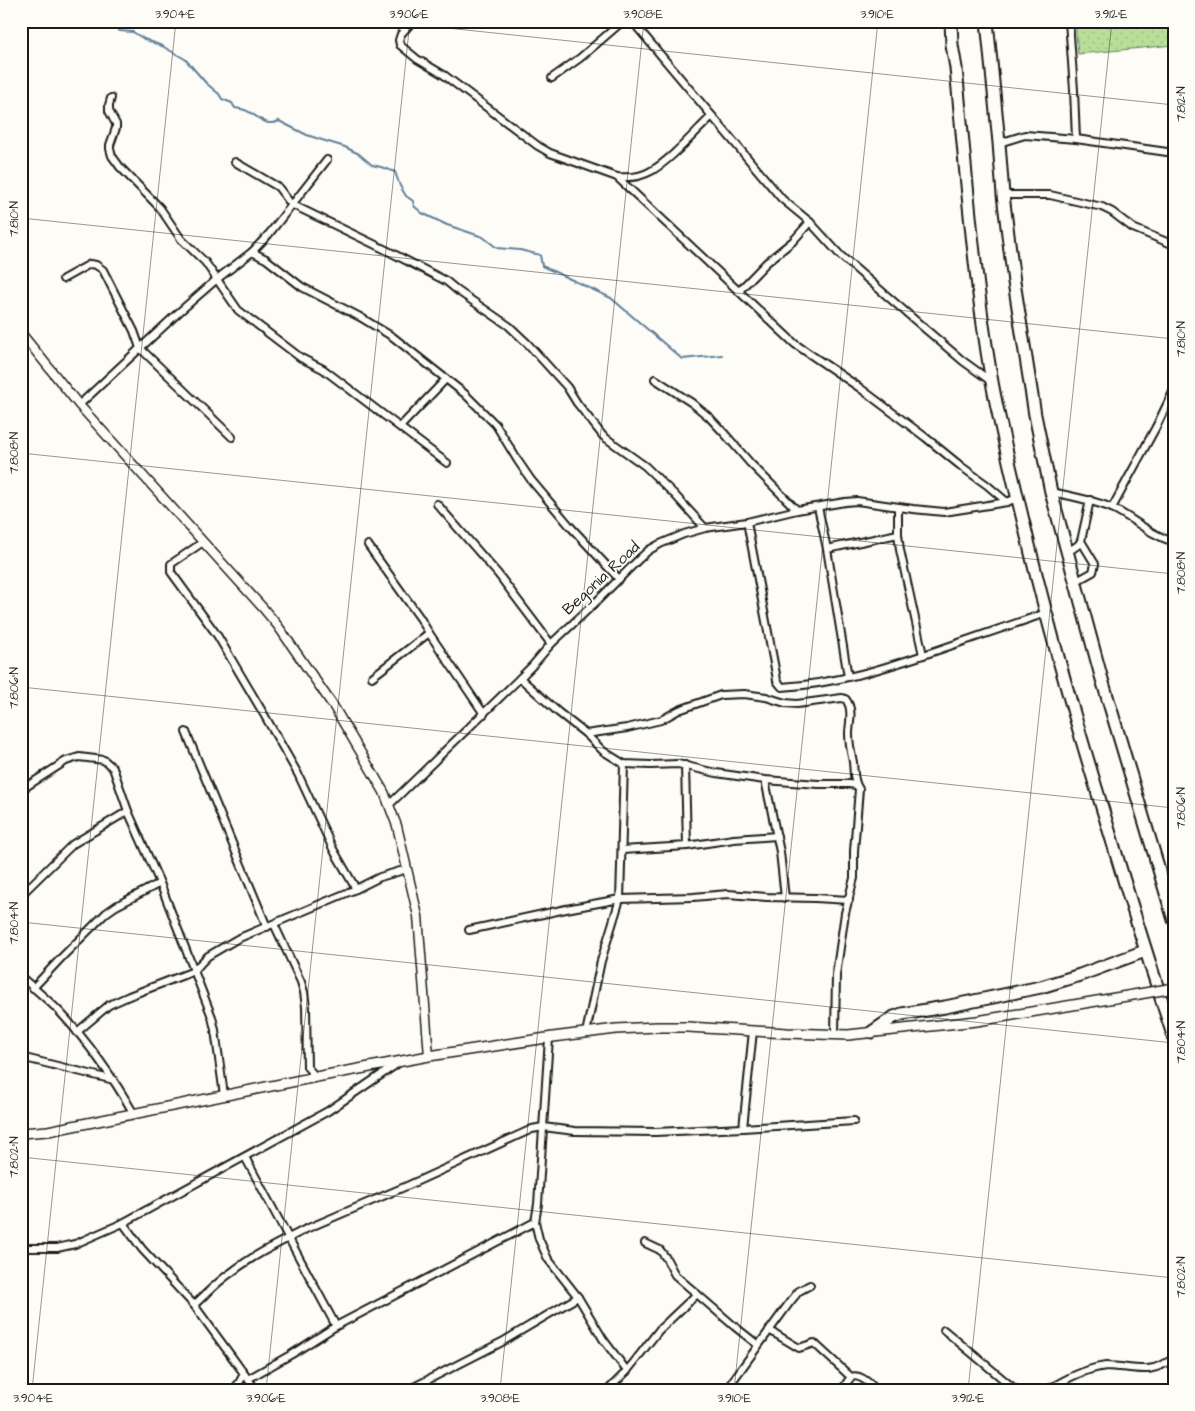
<svg xmlns="http://www.w3.org/2000/svg" width="1195" height="1411" font-family="'Architects Daughter',sans-serif">
	<style>
		.grass { fill: url(#grass-dots); stroke: #6a7d5a }
		.lines { fill: none; stroke-linecap: round; stroke-linejoin: round }
		.stream { stroke: #607f98; stroke-width: 2 }
		.minor-casing { stroke: #1c1c1c; stroke-width: 10 }
		.tertiary-casing { stroke: #1c1c1c; stroke-width: 11 }
		.secondary-casing { stroke: #1c1c1c; stroke-width: 12 }
		.motorway-casing { stroke: #1c1c1c; stroke-width: 15 }
		.minor { stroke: #fdfcf7; stroke-width: 6 }
		.tertiary { stroke: #fdfcf7; stroke-width: 8 }
		.secondary { stroke: #fdfcf7; stroke-width: 9 }
		.motorway { stroke: #fdfcf7; stroke-width: 11 }
		.secondary-bridge-casing { stroke: #1c1c1c; stroke-width: 12; stroke-linecap: butt }
		.secondary-bridge { stroke: #fdfcf7; stroke-width: 9 }
		.ticks { fill: none; stroke: #1c1c1c; stroke-width: 1; stroke-opacity: 0.45 }
		.labels { text-anchor: middle; dominant-baseline: central; stroke-width: 4; stroke-linejoin: round; paint-order: stroke }
		.street-label { font-size: 16px; fill: #1c1c1c; stroke: #fdfcf7 }
		.neatline { fill: none; stroke: #1c1c1c; stroke-width: 2 }
		.ticks-label { font-size: 12px; text-anchor: middle; fill: #1c1c1c }
	</style>
	<defs>
		<pattern id="grass-dots" width="8" height="8" patternUnits="userSpaceOnUse" patternTransform="scale(1.25)"><rect width="8" height="8" fill="#b8de99"/><path d="M2 2h.1M6 6h.1" fill="none" stroke="#9ebe83" stroke-width="1.8" stroke-linecap="round"/></pattern>
	</defs>
	<rect width="100%" height="100%" fill="#fdfcf7"/>
	<filter id="ink" filterUnits="userSpaceOnUse"><feTurbulence type="fractalNoise" baseFrequency=".02" numOctaves="2"/><feDisplacementMap in="SourceGraphic" scale="10" xChannelSelector="R" yChannelSelector="G"/><feConvolveMatrix kernelMatrix="1 2 1 2 8 2 1 2 1" color-interpolation-filters="sRGB"/></filter>
	<g filter="url(#ink)">
		<polygon class="grass" points="1075,21 1174,21 1174,45 1078,54"/>
		<g class="lines">
			<path class="stream" d="M 106,21 L 113,25 L 120,31 L 133,32 L 144,39 L 162,46 L 185,59 L 206,83 L 219,94 L 222,99 L 232,103 L 235,108 C 239,109 244,109 247,111 C 258,116 266,128 279,121 L 307,135 L 322,140 L 345,147 L 359,154 L 372,165 L 381,167 L 395,172 L 400,186 L 406,196 L 413,201 L 414,206 L 422,213 L 447,225 L 483,237 L 497,248 L 520,250 L 540,255 L 542,266 L 611,298 L 682,359 L 722,355"/>
			<g class="minor-casing">
				<g id="minor">
					<polyline points="396,21 404,30"/>
					<path d="M 413,21 L 401,34 L 399,40 L 400,45 L 417,59 L 444,75 L 538,146 L 550,153 L 617,177 C 628,178 641,177 651,171 C 671,160 695,132 712,116"/>
					<polyline points="632,21 782,199 810,222 841,256 916,321 963,361 992,382"/>
					<polyline points="1069,21 1074,90 1076,139"/>
					<polyline points="552,78 580,58 623,21"/>
					<polyline points="111,98 109,105 109,111 116,124 116,128 110,145 110,149 112,156 120,167 160,208 181,239 205,262 238,310 301,358 323,369 447,463"/>
					<polyline points="999,143 1025,135 1076,139 1174,153"/>
					<polyline points="235,162 278,187 291,204 386,250 446,281 458,291 509,326 528,344 567,387 577,403 603,436 645,466 674,494 705,528"/>
					<polyline points="617,177 795,344 860,388 925,437 962,467 987,485 1007,502"/>
					<polyline points="1003,195 1050,195 1102,207 1112,212 1133,228 1174,245"/>
					<polyline points="252,252 266,259 302,287 360,317 393,337 465,394 496,425 518,461 531,480 569,525 619,579"/>
					<polyline points="63,279 90,264 96,265 103,270 134,331 140,348 232,437"/>
					<polyline points="739,291 766,263 793,241 810,222"/>
					<polyline points="655,379 692,403 709,417 725,434 750,463 797,510"/>
					<polyline points="79,405 178,313 217,279 252,252 269,234 327,160"/>
					<polyline points="400,427 446,379"/>
					<path d="M 1051,492 C 1072,496 1092,500 1112,508 C 1133,518 1150,535 1174,542"/>
					<polyline points="437,504 498,574 551,644"/>
					<polyline points="818,507 827,549 848,677"/>
					<polyline points="898,507 898,534 900,550 923,655"/>
					<polyline points="1112,508 1156,427 1174,390"/>
					<path d="M 747,522 L 776,674 L 777,681 L 782,687 C 836,684 889,667 941,649 C 976,637 1011,625 1046,613"/>
					<polyline points="203,542 171,564 171,572 217,635 262,711 298,774 333,849 356,889"/>
					<polyline points="368,545 420,618 429,633 484,714"/>
					<polyline points="827,549 898,534"/>
					<polyline points="1068,552 1078,545 1081,541 1090,500"/>
					<polyline points="1075,582 1093,572 1095,564 1081,541"/>
					<polyline points="372,677 429,633"/>
					<polyline points="520,678 558,712 586,734 603,751 624,764 651,765 678,764 716,773 765,780 818,784 849,784 856,785"/>
					<polyline points="186,732 267,927"/>
					<path d="M 586,734 L 627,728 L 661,720 L 679,710 L 721,695 L 744,694 L 766,697 L 785,703 L 797,704 L 842,698 C 846,699 846,699 848,703 C 853,712 849,725 849,734 C 849,744 851,753 853,762 C 854,771 853,781 859,789 L 854,851 L 854,878 L 845,913 L 836,975 L 835,1035"/>
					<polyline points="624,764 620,899 693,897 728,894 767,897 815,898 849,900"/>
					<polyline points="685,765 687,846"/>
					<polyline points="765,780 780,852 785,898"/>
					<polyline points="21,790 66,761 79,757 104,760 113,768 128,811 160,883 212,1017 215,1030 224,1095"/>
					<polyline points="389,805 520,678 533,665 551,644 597,601 639,559 649,550 660,544 684,534 705,528 747,522 797,510 845,502 857,501 913,509 944,512 1007,502 1017,498"/>
					<polyline points="622,850 687,846 734,839 777,836"/>
					<polyline points="21,895 73,844 128,811"/>
					<polyline points="274,924 301,982 304,992 306,1007 307,1067 316,1077"/>
					<polyline points="469,930 566,909 620,899 601,961 586,1033"/>
					<path d="M 21,977 C 34,988 47,999 59,1011 C 88,1042 113,1077 134,1114"/>
					<polyline points="33,988 62,957 106,913 116,906 160,883"/>
					<polyline points="77,1032 109,1005 129,996 194,971 201,963 208,956 237,939 356,889 380,877 407,869"/>
					<polyline points="549,1038 538,1204 535,1222 539,1239 548,1259 578,1297 603,1339 627,1371"/>
					<polyline points="21,1057 114,1080"/>
					<polyline points="743,1128 753,1031"/>
					<polyline points="245,1157 336,1326"/>
					<polyline points="123,1223 142,1249 194,1305 256,1390"/>
					<polyline points="645,1243 660,1250 666,1258 675,1275 734,1326 758,1345"/>
					<polyline points="21,1247 29,1248 57,1248 75,1244 123,1223 328,1111 397,1064"/>
					<path d="M 194,1305 C 206,1294 218,1281 232,1272 C 255,1254 281,1242 306,1229 L 409,1185 L 532,1129 L 543,1127 L 575,1131 L 655,1132 L 743,1128 L 854,1121"/>
					<polyline points="769,1330 799,1348 814,1343 851,1377"/>
					<polyline points="944,1330 1016,1390"/>
					<polyline points="248,1379 292,1354 336,1326 535,1222"/>
					<polyline points="233,1390 239,1383 244,1374"/>
					<polyline points="244,1390 254,1387"/>
					<polyline points="408,1390 502,1342 578,1297"/>
					<polyline points="608,1390 627,1371 659,1330 697,1294"/>
					<polyline points="726,1390 790,1302 799,1291 810,1285"/>
					<path d="M 842,1390 C 845,1386 848,1379 852,1377 C 860,1373 872,1386 877,1390"/>
					<path d="M 1047,1390 C 1066,1379 1084,1369 1106,1366 C 1111,1366 1116,1367 1121,1367 C 1144,1370 1154,1372 1174,1358"/>
				</g>
			</g>
			<g class="tertiary-casing">
				<polyline id="tertiary" points="21,333 79,405 263,608 278,626 334,707 384,792 397,826 418,916 429,1056"/>
			</g>
			<g class="secondary-casing">
				<polyline id="secondary" points="21,1133 48,1131 316,1077 429,1056 553,1037 616,1029 657,1027 688,1027 787,1033 848,1035 977,1021 1139,994"/>
			</g>
			<g class="motorway-casing">
				<g id="motorway">
					<path d="M 951,21 L 952,45 L 956,68 C 966,173 974,278 992,382 C 1003,442 1019,502 1033,562 C 1055,651 1081,739 1108,827 C 1129,898 1151,968 1174,1038"/>
					<polyline points="987,21 999,143 1003,195 1014,282 1035,415 1051,492 1101,676 1174,920"/>
					<polyline points="872,1032 894,1017 902,1014 945,1007 1041,987 1080,975 1145,951"/>
				</g>
			</g>
			<use href="#minor" class="minor"/>
			<use href="#tertiary" class="tertiary"/>
			<use href="#secondary" class="secondary"/>
			<use href="#motorway" class="motorway"/>
			<g class="secondary-bridge-casing">
				<polyline id="secondary-bridge" points="1139,994 1174,988"/>
			</g>
			<use href="#secondary-bridge" class="secondary-bridge"/>
		</g>
	</g>
	<path class="ticks" d="M 381,21 L 1174,105M 21,218 L 1174,339M 21,453 L 1174,574M 21,687 L 1174,808M 21,922 L 1174,1043M 21,1157 L 1174,1278M 32,1390 L 176,21M 266,1390 L 410,21M 500,1390 L 644,21M 734,1390 L 878,21M 968,1390 L 1112,21"/>
	<g class="labels">
		<g class="street-label">
			<text transform="translate(601 578) rotate(-43)">Begonia Road</text>
		</g>
	</g>
	<rect width="1195" height="1411" fill="none" stroke="#fdfcf7" stroke-width="55"/>
	<rect x="28" y="28" width="1140" height="1356" class="neatline"/>
	<g class="ticks-label">
		<text x="175" y="18">3.904°E</text>
		<text x="409" y="18">3.906°E</text>
		<text x="643" y="18">3.908°E</text>
		<text x="877" y="18">3.910°E</text>
		<text x="1111" y="18">3.912°E</text>
		<text transform="translate(1181 104) rotate(-90)" y="4">7.812°N</text>
		<text transform="translate(14 219) rotate(-90)" y="4">7.810°N</text>
		<text transform="translate(1181 339) rotate(-90)" y="4">7.810°N</text>
		<text transform="translate(14 453) rotate(-90)" y="4">7.808°N</text>
		<text transform="translate(1181 573) rotate(-90)" y="4">7.808°N</text>
		<text transform="translate(14 688) rotate(-90)" y="4">7.806°N</text>
		<text transform="translate(1181 808) rotate(-90)" y="4">7.806°N</text>
		<text transform="translate(14 923) rotate(-90)" y="4">7.804°N</text>
		<text transform="translate(1181 1042) rotate(-90)" y="4">7.804°N</text>
		<text transform="translate(14 1157) rotate(-90)" y="4">7.802°N</text>
		<text transform="translate(1181 1277) rotate(-90)" y="4">7.802°N</text>
		<text x="33" y="1402">3.904°E</text>
		<text x="266" y="1402">3.906°E</text>
		<text x="500" y="1402">3.908°E</text>
		<text x="734" y="1402">3.910°E</text>
		<text x="968" y="1402">3.912°E</text>
	</g>
</svg>
